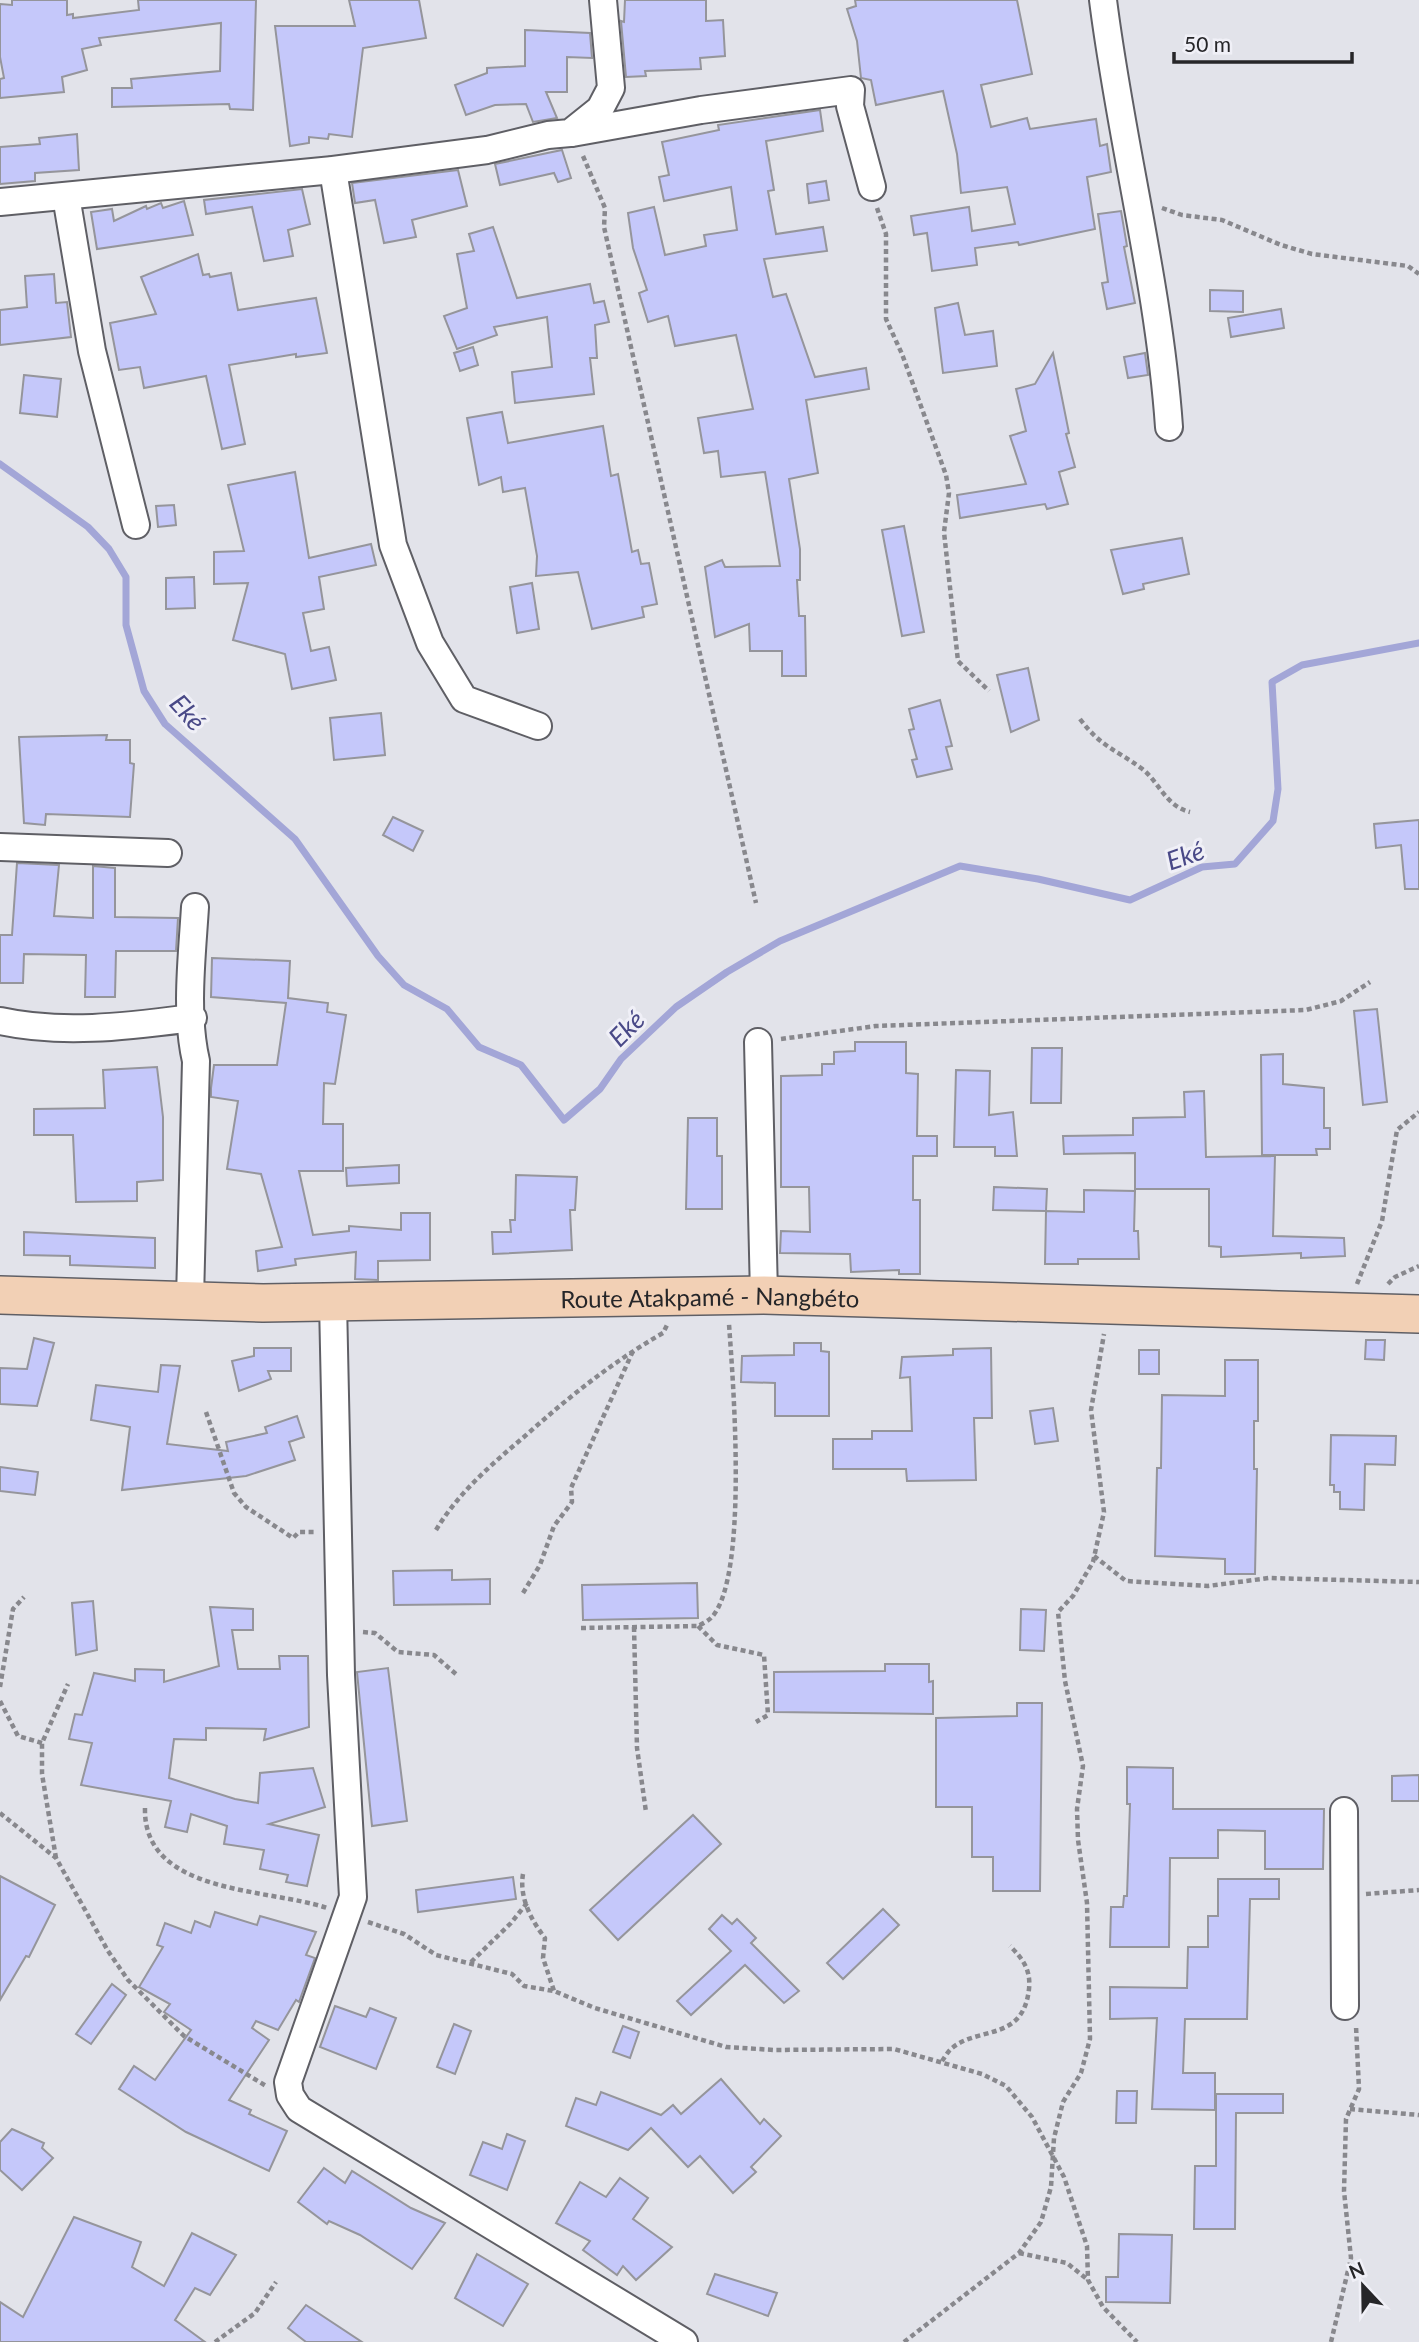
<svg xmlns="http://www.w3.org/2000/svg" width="1419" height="2342" font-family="Lato,sans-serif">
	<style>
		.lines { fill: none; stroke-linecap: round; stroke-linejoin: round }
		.stream { stroke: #a3a6d7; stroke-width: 7 }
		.building { fill: #c5c8fa; stroke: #95959b; stroke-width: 2 }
		.minor-casing { stroke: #5f5f65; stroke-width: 30 }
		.secondary-casing { stroke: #5f5f65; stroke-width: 40 }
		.path { stroke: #88888d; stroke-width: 4.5; stroke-dasharray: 5 3.5; stroke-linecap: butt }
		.minor { stroke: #fff; stroke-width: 26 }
		.secondary { stroke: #f2d0b5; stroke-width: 37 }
		.labels { text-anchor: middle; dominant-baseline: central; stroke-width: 6; stroke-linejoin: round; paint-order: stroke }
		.street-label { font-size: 24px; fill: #262629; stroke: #f0f0f7 }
		.water-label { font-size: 26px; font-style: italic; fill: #494987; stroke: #f0f0f7 }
	</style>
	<rect width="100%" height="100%" fill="#e2e3ea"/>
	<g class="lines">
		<polyline class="stream" points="0,464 88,527 109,549 126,577 126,625 144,691 165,724 295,839 378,956 404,985 447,1009 479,1047 521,1065 564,1120 600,1089 621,1059 676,1007 727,972 780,941 960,866 1038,879 1130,900 1202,867 1235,864 1273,821 1278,789 1272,682 1302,665 1419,643"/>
	</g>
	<g class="building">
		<polygon points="12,0 67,0 67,15 73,14 73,18 139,10 138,0 256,0 253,110 230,109 229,104 112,107 112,88 132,88 131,79 220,71 221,23 99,38 101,45 82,49 87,70 62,77 64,92 0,98 0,79 4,78 0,57 0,4 12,5"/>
		<polygon points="349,0 419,0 426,38 363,48 352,137 329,134 328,139 309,137 309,143 290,146 275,26 355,26"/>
		<polygon points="625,0 706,0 706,21 723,20 725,56 700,58 701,69 645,71 646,76 626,77 621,21 624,22"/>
		<polygon points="855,0 1017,0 1032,74 981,85 991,127 1027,118 1030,129 1096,119 1100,146 1107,144 1111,172 1087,177 1095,229 1019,245 1018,242 975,248 977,265 932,271 927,233 914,235 911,216 969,207 972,231 1015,224 1007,187 961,193 957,154 943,91 876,105 871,80 861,78 857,41 847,9 856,6"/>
		<polygon points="525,30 590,33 592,58 567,57 567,92 546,92 557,118 533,122 526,104 495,105 466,115 455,85 487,73 487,68 525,66"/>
		<polygon points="820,110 823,131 766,141 774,190 768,191 776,234 823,227 827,251 764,259 773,297 786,294 815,377 866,368 869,389 806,400 818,473 789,479 800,549 800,580 797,580 799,616 805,616 806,676 782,676 782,651 750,651 749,624 715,637 705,567 722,560 725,567 780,566 765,472 721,477 718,451 704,453 698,418 753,409 736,335 675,346 668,316 648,322 639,293 647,290 633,248 628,213 654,207 665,255 706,246 704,235 737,230 731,187 664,201 659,177 669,175 662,142 719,130 718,125"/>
		<polygon points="77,134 79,170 35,173 35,181 0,184 0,147 40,144 39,138"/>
		<polygon points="562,150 571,178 558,182 554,173 500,185 495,164"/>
		<polygon points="458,170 467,206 412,220 416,237 384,243 375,200 355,203 352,183"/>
		<polygon points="826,181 829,200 809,203 807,184"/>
		<polygon points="302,189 310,224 288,230 293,256 264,261 252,207 206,214 204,200"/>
		<polygon points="184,201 193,235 97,249 91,212 112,209 114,221 146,206 147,209 161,203 163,208"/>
		<polygon points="1121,211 1127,246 1124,247 1135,303 1107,309 1102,283 1108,282 1098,214"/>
		<polygon points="493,227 517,298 590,284 594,303 604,301 609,322 595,325 597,358 590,358 594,394 515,403 512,372 552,367 547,317 494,327 497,335 457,349 444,316 467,308 457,254 474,251 469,234"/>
		<polygon points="198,254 203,275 209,274 210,277 231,273 238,310 316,298 327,353 296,357 296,354 229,365 245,444 222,449 206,376 144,388 140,367 119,370 110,323 156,314 141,277"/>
		<polygon points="54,274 56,303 67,302 71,337 0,345 0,310 27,307 25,276"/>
		<polygon points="1210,290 1243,291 1243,312 1210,311"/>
		<polygon points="958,303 965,335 993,331 997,366 943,373 935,308"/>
		<polygon points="1281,309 1284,328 1231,337 1228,318"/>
		<polygon points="473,347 478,365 460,371 454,353"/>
		<polygon points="1053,353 1069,433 1066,434 1075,467 1059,472 1068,504 1047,509 1045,504 960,518 957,495 1026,484 1010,436 1026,431 1016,389 1035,384"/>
		<polygon points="1145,353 1148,375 1128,378 1124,357"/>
		<polygon points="24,375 61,379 57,417 20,413"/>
		<polygon points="502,412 508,443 603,426 611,476 618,474 632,552 638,550 641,564 649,563 657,604 642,607 644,617 592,629 578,572 536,576 537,556 525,488 503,492 501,477 479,485 467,418"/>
		<polygon points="295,472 309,558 371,544 376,565 319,577 324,609 303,613 311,651 329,647 336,680 292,689 285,654 233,640 248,583 214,584 214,552 244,551 228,485"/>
		<polygon points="174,505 176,525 158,527 156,506"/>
		<polygon points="904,526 924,632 902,636 882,530"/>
		<polygon points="1182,538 1189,574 1143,584 1144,589 1123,594 1111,550"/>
		<polygon points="194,577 195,608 166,609 166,578"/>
		<polygon points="532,583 539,629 517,633 510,587"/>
		<polygon points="1028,668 1039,720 1011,732 997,675"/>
		<polygon points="940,700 952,746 946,747 952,769 917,777 912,760 917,759 909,730 914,729 909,709"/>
		<polygon points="381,713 385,755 334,760 330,718"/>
		<polygon points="107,735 106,740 130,740 130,763 134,764 130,817 46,814 45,825 24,823 19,737"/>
		<polygon points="393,817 423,831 413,851 383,835"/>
		<polygon points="1419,820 1419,889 1405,889 1401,845 1376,848 1374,824"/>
		<polygon points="17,863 59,865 54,916 93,918 93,866 115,868 115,917 178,918 176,951 116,951 115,997 85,997 86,955 24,954 23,983 0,983 0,935 12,935"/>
		<polygon points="212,958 290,961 288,998 328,1003 327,1012 346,1015 335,1084 324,1083 323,1124 343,1124 343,1171 299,1171 313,1235 349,1231 349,1226 401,1230 401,1213 430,1213 430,1260 378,1261 378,1280 355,1279 356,1252 295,1259 296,1265 258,1271 256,1251 282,1247 261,1174 227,1169 238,1101 211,1097 211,1088 214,1065 277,1065 286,1003 211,997"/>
		<polygon points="1377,1009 1387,1102 1363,1105 1354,1011"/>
		<polygon points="855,1042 906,1042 906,1073 918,1074 917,1136 937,1136 937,1156 913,1156 913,1200 920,1200 920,1274 899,1274 899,1270 851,1272 850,1254 780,1253 781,1231 810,1232 809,1187 781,1187 781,1076 822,1075 822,1064 834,1064 834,1052 855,1051"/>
		<polygon points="1032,1048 1062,1048 1061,1103 1031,1103"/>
		<polygon points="1283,1054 1283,1084 1324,1088 1324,1128 1330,1128 1330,1149 1316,1149 1317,1155 1262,1155 1261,1055"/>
		<polygon points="157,1067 163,1117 163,1180 137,1182 137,1201 76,1202 73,1135 34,1135 34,1109 105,1108 103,1070"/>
		<polygon points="956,1070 990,1071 989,1115 1013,1112 1017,1156 995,1156 995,1147 954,1147"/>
		<polygon points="1204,1091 1206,1157 1275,1156 1273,1236 1344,1238 1345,1256 1301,1258 1301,1253 1221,1257 1221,1247 1209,1246 1209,1189 1135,1189 1135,1153 1064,1154 1063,1136 1133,1135 1133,1118 1185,1117 1184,1092"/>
		<polygon points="688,1118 717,1118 717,1156 722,1156 722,1209 686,1209"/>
		<polygon points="399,1165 399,1183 347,1186 346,1168"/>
		<polygon points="516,1175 577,1177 575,1210 570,1210 572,1250 493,1254 492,1232 511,1232 510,1220 515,1220"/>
		<polygon points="994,1187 1047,1189 1046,1211 993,1210"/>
		<polygon points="1084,1190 1135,1191 1134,1231 1138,1231 1139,1259 1078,1259 1078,1264 1045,1264 1046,1211 1084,1212"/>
		<polygon points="24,1232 155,1238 155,1268 70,1265 70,1256 24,1255"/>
		<polygon points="34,1338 54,1343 37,1406 0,1404 0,1368 27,1369"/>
		<polygon points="1366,1340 1385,1340 1384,1360 1365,1359"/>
		<polygon points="794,1343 821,1343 821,1351 829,1352 829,1416 775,1416 775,1383 741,1382 742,1356 794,1355"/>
		<polygon points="254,1348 291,1348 291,1371 268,1371 271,1379 239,1391 232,1361 254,1356"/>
		<polygon points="991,1348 992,1418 974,1418 976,1480 907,1481 906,1469 833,1469 833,1439 872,1439 872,1431 912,1431 910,1377 900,1378 902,1357 953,1355 953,1349"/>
		<rect x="1139" y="1350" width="20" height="24"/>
		<polygon points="1225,1360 1258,1360 1258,1421 1254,1421 1254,1469 1257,1469 1255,1574 1225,1574 1225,1559 1155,1556 1157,1468 1161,1468 1162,1395 1225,1396"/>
		<polygon points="161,1365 180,1366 167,1444 228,1451 226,1442 267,1433 265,1427 297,1416 304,1437 289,1442 295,1460 246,1476 122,1490 130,1427 91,1420 96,1385 158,1392"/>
		<polygon points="1053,1408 1058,1441 1035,1444 1030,1411"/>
		<polygon points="1331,1435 1396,1436 1395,1465 1365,1464 1364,1510 1340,1509 1340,1492 1334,1492 1334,1485 1330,1485"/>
		<polygon points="0,1467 38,1472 35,1495 0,1491"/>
		<polygon points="452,1570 452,1580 490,1579 490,1604 394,1605 393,1571"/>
		<polygon points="697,1583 698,1618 583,1620 582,1585"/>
		<polygon points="93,1601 97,1650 76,1655 72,1603"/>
		<polygon points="210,1607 253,1609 253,1630 232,1630 238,1669 280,1669 279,1656 308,1656 309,1727 264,1740 266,1729 206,1728 206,1740 174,1739 169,1778 235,1799 258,1803 260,1773 313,1768 325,1807 269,1824 319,1835 307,1886 286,1882 288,1875 260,1869 264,1850 224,1844 227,1826 191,1814 187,1832 165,1827 171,1801 81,1785 92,1743 69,1739 75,1714 82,1715 94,1673 135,1681 135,1669 164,1670 164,1682 219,1666"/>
		<polygon points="1021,1609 1046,1610 1044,1651 1020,1650"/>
		<polygon points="885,1664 929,1664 929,1682 933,1681 933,1714 774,1712 774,1672 885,1671"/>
		<polygon points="388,1668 407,1821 372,1826 357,1672"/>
		<polygon points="1017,1703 1042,1703 1040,1891 993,1891 993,1857 972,1857 972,1807 936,1807 936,1718 1017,1716"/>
		<polygon points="1127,1767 1173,1768 1173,1809 1324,1809 1323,1869 1265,1869 1265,1831 1218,1830 1218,1858 1170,1858 1169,1947 1110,1947 1111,1907 1123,1907 1124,1896 1127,1896 1130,1804 1127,1804"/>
		<polygon points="1419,1775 1419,1801 1392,1801 1392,1776"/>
		<polygon points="693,1815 721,1844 618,1940 590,1910"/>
		<polygon points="0,1876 55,1905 29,1957 26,1956 0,2000"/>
		<polygon points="513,1877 516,1899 418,1912 416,1890"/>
		<polygon points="1218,1879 1279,1879 1279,1899 1250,1899 1247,2019 1185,2019 1183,2073 1215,2073 1215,2110 1152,2109 1157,2018 1110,2019 1110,1987 1187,1988 1188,1947 1208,1947 1208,1916 1218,1916"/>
		<polygon points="883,1909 899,1925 843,1979 827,1963"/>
		<polygon points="215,1912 257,1925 260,1916 316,1932 306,1955 315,1958 299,2002 296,2000 278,2030 256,2021 252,2028 269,2040 229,2100 251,2110 249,2114 287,2131 269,2171 186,2132 119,2089 134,2066 155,2080 191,2030 164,2012 170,2004 139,1987 163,1947 157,1945 165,1923 191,1933 195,1921 210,1927"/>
		<polygon points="722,1915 732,1924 737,1919 756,1938 751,1943 799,1991 784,2003 745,1965 691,2015 677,2001 731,1951 709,1929"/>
		<polygon points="112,1984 126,1995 91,2044 76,2034"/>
		<polygon points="335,2006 366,2017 370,2008 396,2018 376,2069 320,2047"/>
		<polygon points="454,2024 471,2031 455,2074 437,2067"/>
		<polygon points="623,2026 639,2032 630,2058 613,2052"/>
		<polygon points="721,2079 760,2124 764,2119 781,2136 751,2167 756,2172 733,2193 700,2156 688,2167 651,2128 628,2150 566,2126 576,2098 596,2105 601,2092 661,2115 673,2105 681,2114"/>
		<polygon points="1117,2091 1137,2091 1136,2123 1116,2123"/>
		<polygon points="1216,2094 1283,2094 1283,2113 1236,2113 1235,2229 1194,2229 1195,2166 1216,2166"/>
		<polygon points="12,2129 44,2143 42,2148 53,2158 22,2190 0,2170 0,2142"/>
		<polygon points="507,2134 525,2141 507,2190 470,2175 483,2142 502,2149"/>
		<polygon points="324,2168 345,2183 352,2171 411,2208 445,2223 412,2269 360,2235 329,2221 327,2224 298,2202"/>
		<polygon points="620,2178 648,2198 633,2219 672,2247 636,2280 623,2266 617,2275 583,2250 590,2241 556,2223 580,2182 606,2197"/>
		<polygon points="74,2217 141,2242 132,2267 164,2286 192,2233 236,2255 210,2295 195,2288 175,2320 205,2342 0,2342 0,2302 23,2317"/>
		<polygon points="1119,2234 1172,2235 1170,2303 1106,2302 1106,2277 1118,2277"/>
		<polygon points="477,2254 528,2284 503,2326 455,2298"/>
		<polygon points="715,2274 777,2293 768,2316 707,2294"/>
		<polygon points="306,2305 362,2342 306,2342 288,2328"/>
	</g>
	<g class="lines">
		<g class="minor-casing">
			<g id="minor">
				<path d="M 1103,0 C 1121,143 1159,284 1169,427"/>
				<polyline points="572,133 701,110 851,90 850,106 872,187"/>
				<polyline points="333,170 393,545 430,643 464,699 538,726"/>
				<polyline points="66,196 92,351 136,525"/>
				<polyline points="0,202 333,170 487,150 548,135 570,133 600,109 611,88 603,0"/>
				<polyline points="0,847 168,853"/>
				<path d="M 0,1021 C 63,1035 129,1026 193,1018"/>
				<polyline points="758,1042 764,1295"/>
				<path d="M 190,1299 L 196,1061 C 185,1014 192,956 195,907"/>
				<polyline points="333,1302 341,1675 353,1897 288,2082 290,2095 299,2109 684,2342"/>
				<polyline points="1344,1811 1345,2006"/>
			</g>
		</g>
		<g class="secondary-casing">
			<g id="secondary">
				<path id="s1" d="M 0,1295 L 263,1303 L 764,1295 L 1419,1314"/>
			</g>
		</g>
		<g class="path">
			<polyline points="583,156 605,208 604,227 756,903"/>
			<polyline points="877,208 886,234 886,319 902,354 946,475 949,493 944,532 958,661 989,691"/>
			<polyline points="1162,208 1182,215 1222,220 1281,245 1312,254 1408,266 1419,274"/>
			<path d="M 1080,719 C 1101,747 1115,749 1141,768 C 1159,781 1165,806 1190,812"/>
			<polyline points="781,1039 876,1026 1306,1010 1341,1001 1370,982"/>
			<polyline points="1357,1284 1382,1221 1397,1130 1419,1112"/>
			<polyline points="1388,1284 1395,1277 1419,1266"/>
			<polyline points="206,1412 234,1493 246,1507 293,1538 299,1532 315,1532"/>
			<path d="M 436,1530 C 459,1492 491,1465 525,1436 C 570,1396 611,1363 663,1333 L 667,1325"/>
			<polyline points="1094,1556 1126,1581 1208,1586 1269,1578 1419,1582"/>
			<polyline points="523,1593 540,1565 554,1526 572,1502 571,1488 633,1351"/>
			<polyline points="698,1626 717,1645 764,1655 768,1715 756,1722"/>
			<polyline points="634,1627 637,1748 646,1812"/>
			<path d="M 581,1628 L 698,1626 C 702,1624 708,1621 711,1618 C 749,1579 733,1381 729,1324"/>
			<polyline points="363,1632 375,1633 398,1652 434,1655 457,1675"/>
			<polyline points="0,1687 13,1609 24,1597"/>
			<polyline points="0,1701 18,1736 42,1743"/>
			<path d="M 145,1808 C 143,1895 268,1888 327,1908"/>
			<polyline points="0,1813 56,1858 108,1951 128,1980 184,2036 266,2086"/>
			<polyline points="56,1858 42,1774 42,1743 68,1684"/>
			<path d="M 523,1874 C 519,1897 531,1920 545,1938 L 543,1958 L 554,1991"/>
			<polyline points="1366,1894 1419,1890"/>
			<polyline points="368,1922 404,1934 436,1955 512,1974 524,1986 554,1991 595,2008 726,2047 774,2050 894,2049 982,2074 1006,2086 1032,2117 1064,2177 1087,2246 1088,2280 1103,2307 1137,2342"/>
			<polyline points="471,1962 511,1923 527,1903"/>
			<path d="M 942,2061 C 945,2057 948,2051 952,2048 C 979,2026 1023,2042 1029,1989 C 1031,1970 1023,1959 1010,1946"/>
			<polyline points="1350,2109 1419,2115"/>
			<polyline points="1019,2253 1067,2263 1088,2280"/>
			<polyline points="215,2342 255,2313 276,2282"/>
			<polyline points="904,2342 1019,2253 1041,2222 1051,2187 1054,2138 1063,2102 1081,2073 1090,2039 1087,1903 1078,1840 1077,1809 1083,1766 1065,1681 1058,1612 1073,1596 1093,1562 1104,1512 1091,1410 1104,1334"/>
			<polyline points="1331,2342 1351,2258 1344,2191 1346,2119 1359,2089 1356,2026"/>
		</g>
		<use href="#minor" class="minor"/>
		<use href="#secondary" class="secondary"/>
	</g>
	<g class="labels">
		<g class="street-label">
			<text stroke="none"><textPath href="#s1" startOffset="710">Route Atakpamé - Nangbéto</textPath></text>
		</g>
		<g class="water-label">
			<text transform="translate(188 712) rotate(48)">Eké</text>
			<text transform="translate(1185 855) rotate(-19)">Eké</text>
			<text transform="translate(626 1028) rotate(-45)">Eké</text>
		</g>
	</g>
	<g transform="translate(1363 2286) rotate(338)" stroke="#f0f0f7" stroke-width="5" paint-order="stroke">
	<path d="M0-5L12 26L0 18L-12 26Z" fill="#262629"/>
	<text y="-10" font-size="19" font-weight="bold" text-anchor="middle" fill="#262629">N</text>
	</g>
	<path d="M1174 52v10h178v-10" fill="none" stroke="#262629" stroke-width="3.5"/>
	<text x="1184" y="52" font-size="21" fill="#262629" stroke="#f0f0f7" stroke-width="5" paint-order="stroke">50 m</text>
</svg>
